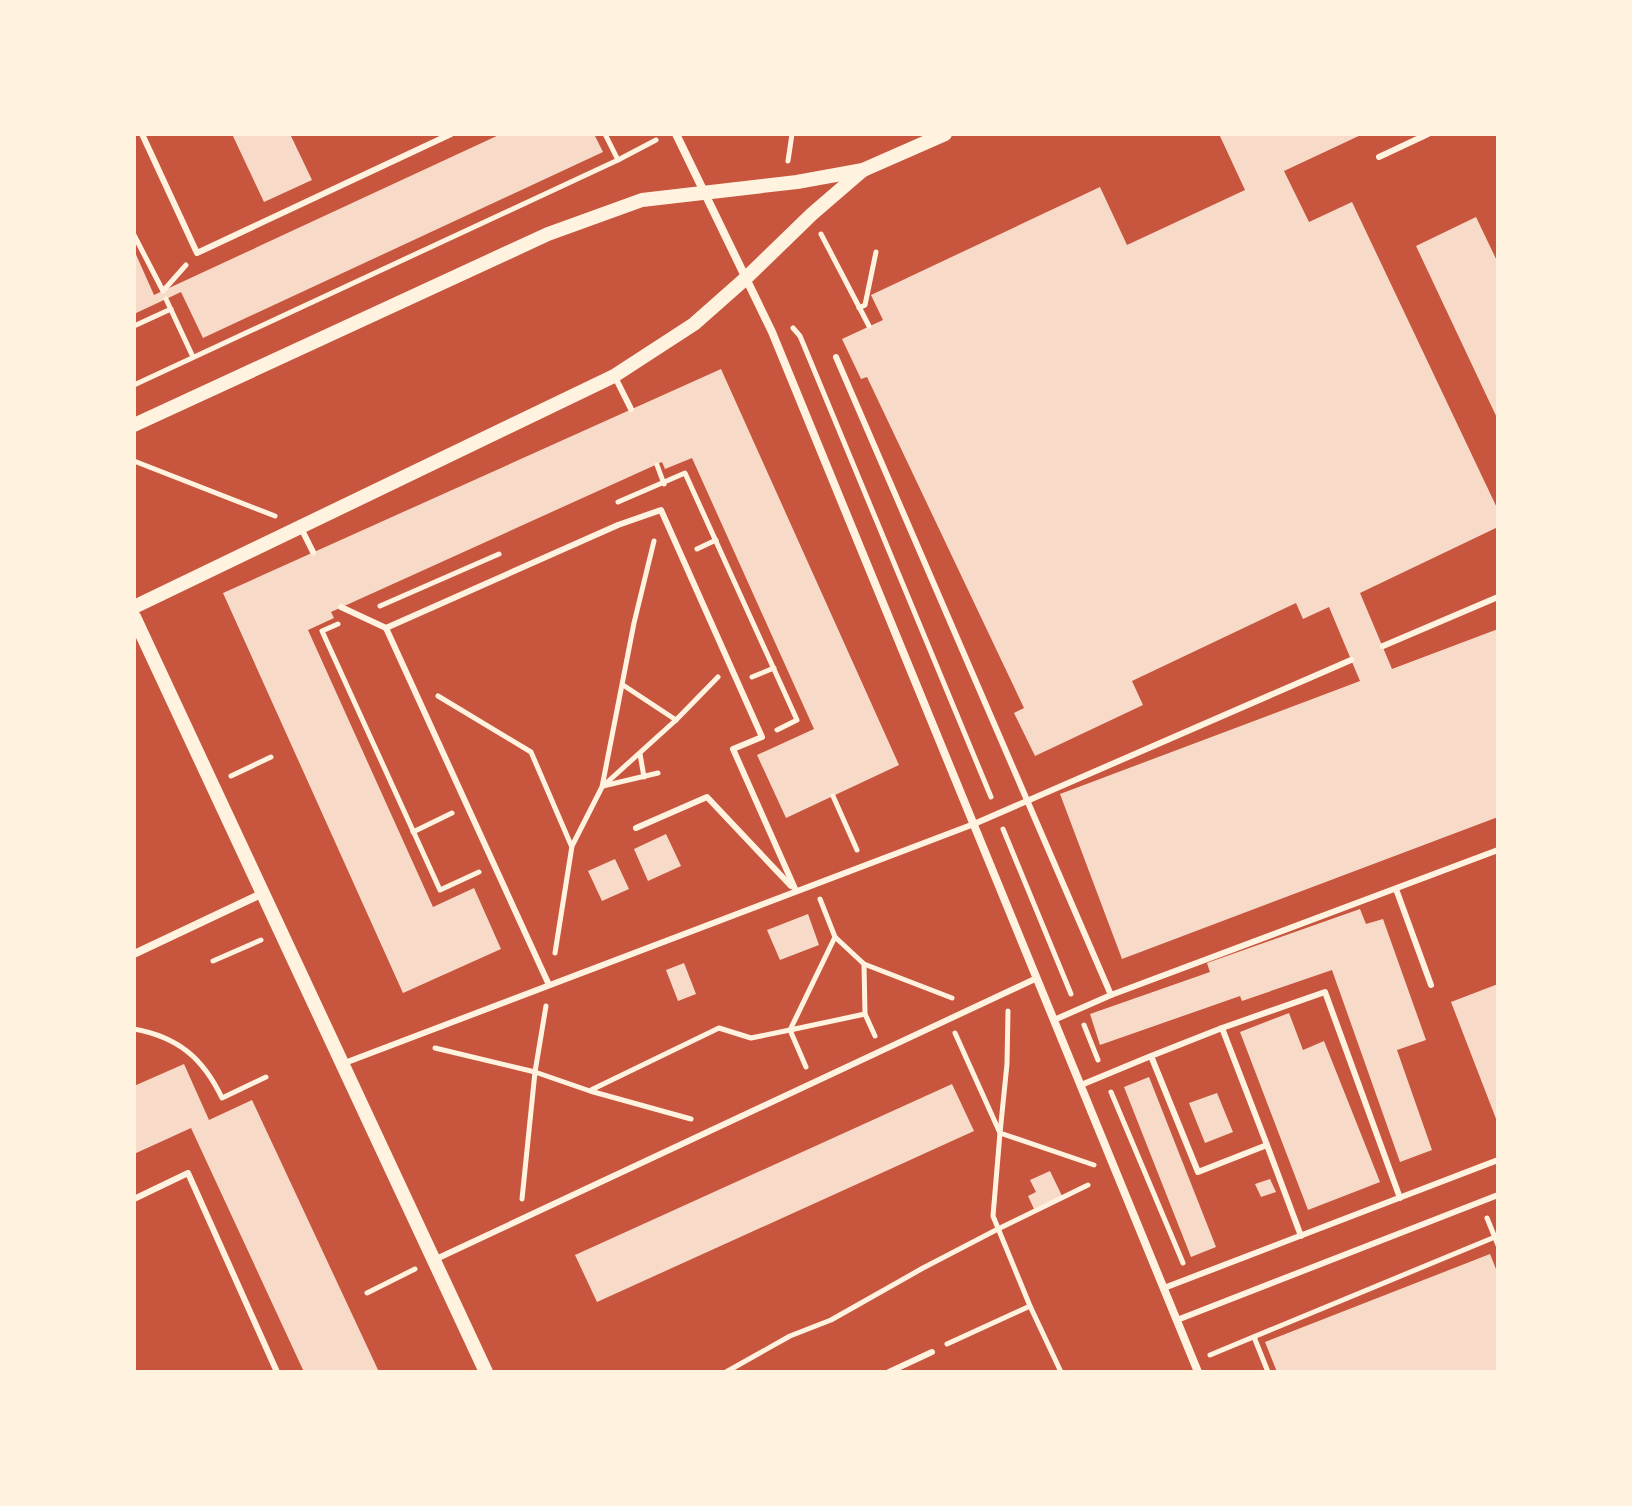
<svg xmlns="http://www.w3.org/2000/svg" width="1632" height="1506" font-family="Arial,sans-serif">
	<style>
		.building { fill: #f7dbc8 }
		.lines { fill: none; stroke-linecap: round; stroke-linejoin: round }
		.path { stroke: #fff3e0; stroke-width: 5 }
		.service { stroke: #fff3e0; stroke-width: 6 }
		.minor { stroke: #fff3e0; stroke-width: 8 }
		.tertiary { stroke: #fff3e0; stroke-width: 14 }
	</style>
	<rect width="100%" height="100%" fill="#c8553d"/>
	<g class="building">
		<polygon points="232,134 290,134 312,180 264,202"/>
		<polygon points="501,134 594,134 603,152 203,338 181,292 134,314 134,250 154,295"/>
		<polygon points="1219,134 1363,134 1284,171 1309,222 1352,202 1498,510 1498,527 1360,593 1392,669 1498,629 1498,817 1122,959 1060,794 1360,681 1329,607 1303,619 1296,603 1132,681 1143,705 1035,756 1014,713 1024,708 867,377 861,379 842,339 883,320 871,295 1100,187 1127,245 1245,190"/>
		<polygon points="1476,217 1498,263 1498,420 1416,246"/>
		<polygon points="721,369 899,765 786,818 757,755 814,729 692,458 665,469 662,462 331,612 334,618 308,630 433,907 474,888 501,949 403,993 223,593"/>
		<polygon points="666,834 681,866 648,881 634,849"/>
		<polygon points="615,859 629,889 602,901 588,871"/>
		<polygon points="1360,909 1366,924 1383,919 1426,1040 1397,1050 1432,1150 1400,1162 1332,970 1242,1001 1240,996 1100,1045 1090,1014 1210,972 1207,963"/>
		<polygon points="808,914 819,945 780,960 767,930"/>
		<polygon points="684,963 696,994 678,1001 666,970"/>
		<polygon points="1498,984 1498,1124 1451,1002"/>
		<polygon points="1289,1013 1303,1050 1324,1041 1380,1182 1308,1210 1240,1032"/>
		<polygon points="184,1064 209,1120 252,1100 379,1372 304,1372 191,1128 134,1154 134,1086"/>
		<polygon points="1149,1077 1216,1247 1191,1257 1124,1087"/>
		<polygon points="952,1084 974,1131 597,1302 575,1255"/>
		<polygon points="1217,1093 1233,1132 1205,1143 1189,1103"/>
		<polygon points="1050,1171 1062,1196 1034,1209 1028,1196 1036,1192 1030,1180"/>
		<polygon points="1270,1179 1276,1192 1261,1197 1255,1184"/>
		<polygon points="1490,1254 1498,1274 1498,1372 1277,1372 1265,1342"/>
	</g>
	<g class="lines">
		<g class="path">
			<polyline points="605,134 618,160"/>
			<polyline points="788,161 792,134"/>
			<polyline points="821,234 869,326"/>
			<polyline points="134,235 163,291 186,265"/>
			<polyline points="166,299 193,357"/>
			<polyline points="859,308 865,305 876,252"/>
			<polyline points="134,326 171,309"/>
			<polyline points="793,328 800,336 991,797"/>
			<polyline points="134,385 618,160 656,140"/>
			<polyline points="134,461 275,516"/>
			<polyline points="657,465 664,484"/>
			<polyline points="618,502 685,473 797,720 777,730"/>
			<polyline points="697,549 716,540"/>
			<polyline points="380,606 499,554"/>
			<polyline points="338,624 322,631 440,890 479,872"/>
			<polyline points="752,677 774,668"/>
			<polyline points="623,685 676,720"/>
			<polyline points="438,696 531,752 571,845"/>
			<polyline points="640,754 644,777"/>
			<polyline points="231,776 271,757"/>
			<polyline points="603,786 676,720 718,677"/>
			<polyline points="603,786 658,773"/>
			<polyline points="833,796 857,850"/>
			<polyline points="1003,829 1071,994"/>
			<polyline points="413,832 452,813"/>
			<polyline points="820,899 835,937 864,964 865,1014 875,1036"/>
			<polyline points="555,953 572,846 602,787 634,623 654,541"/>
			<polyline points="213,961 261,940"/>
			<polyline points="864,964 952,998"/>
			<polyline points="1008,1011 1007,1064 1000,1133 1094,1165"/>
			<polyline points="1084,1025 1098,1060"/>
			<path d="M 134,1029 C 178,1037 203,1058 222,1098 L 266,1077"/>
			<polyline points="955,1033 1000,1133 993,1216 1030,1306 1061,1372"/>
			<polyline points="435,1048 535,1072 590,1091 691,1119"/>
			<polyline points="806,1067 790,1030 865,1014"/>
			<polyline points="591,1090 719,1028 751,1038 790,1030 835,937"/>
			<polyline points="1111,1092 1183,1263"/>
			<polyline points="522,1199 535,1072 546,1006"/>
			<polyline points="1487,1218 1498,1245"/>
			<polyline points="367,1293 415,1269"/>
			<polyline points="1254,1337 1268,1372"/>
			<polyline points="947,1344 1030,1306"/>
			<polyline points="1210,1355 1495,1237"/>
			<polyline points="726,1372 790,1336 831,1320 923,1268 998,1229 1088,1185"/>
		</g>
		<g class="service">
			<polyline points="142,134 197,253 451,134"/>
			<polyline points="1379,157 1428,134"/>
			<polyline points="836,357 1111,995"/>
			<polyline points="615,377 631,409"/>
			<polyline points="300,526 313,552"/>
			<polyline points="341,607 386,628"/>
			<polyline points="1383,646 1498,597"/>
			<polyline points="636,828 707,797 791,886"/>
			<polyline points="1396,889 1431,985"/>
			<polyline points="549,985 386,628 618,525 661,510 762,737 733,749 796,891"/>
			<polyline points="1054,1020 1111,995 1498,850"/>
			<polyline points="1222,1028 1325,992 1400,1198"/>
			<polyline points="342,1064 974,824 1351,660"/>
			<polyline points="1081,1085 1151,1056 1198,1172 1267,1145 1222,1028 1151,1056"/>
			<polyline points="1267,1145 1301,1236"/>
			<polyline points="134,1199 188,1173 277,1372"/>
			<polyline points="434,1260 1037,978"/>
			<polyline points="1164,1288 1498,1160"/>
			<polyline points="1177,1320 1498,1195"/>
			<polyline points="889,1372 932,1352"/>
		</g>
		<g class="minor">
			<polyline points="676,134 772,332 1198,1372"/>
			<polyline points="134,954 263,893"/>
		</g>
		<g class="tertiary">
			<polyline points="134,425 548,234 642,200 797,182 863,170 945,134"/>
			<polyline points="134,607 614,376 694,324 746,278 812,214 863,170"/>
			<polyline points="134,617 486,1372"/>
		</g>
	</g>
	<rect width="1632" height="1506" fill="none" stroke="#fff3e0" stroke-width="272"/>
</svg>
